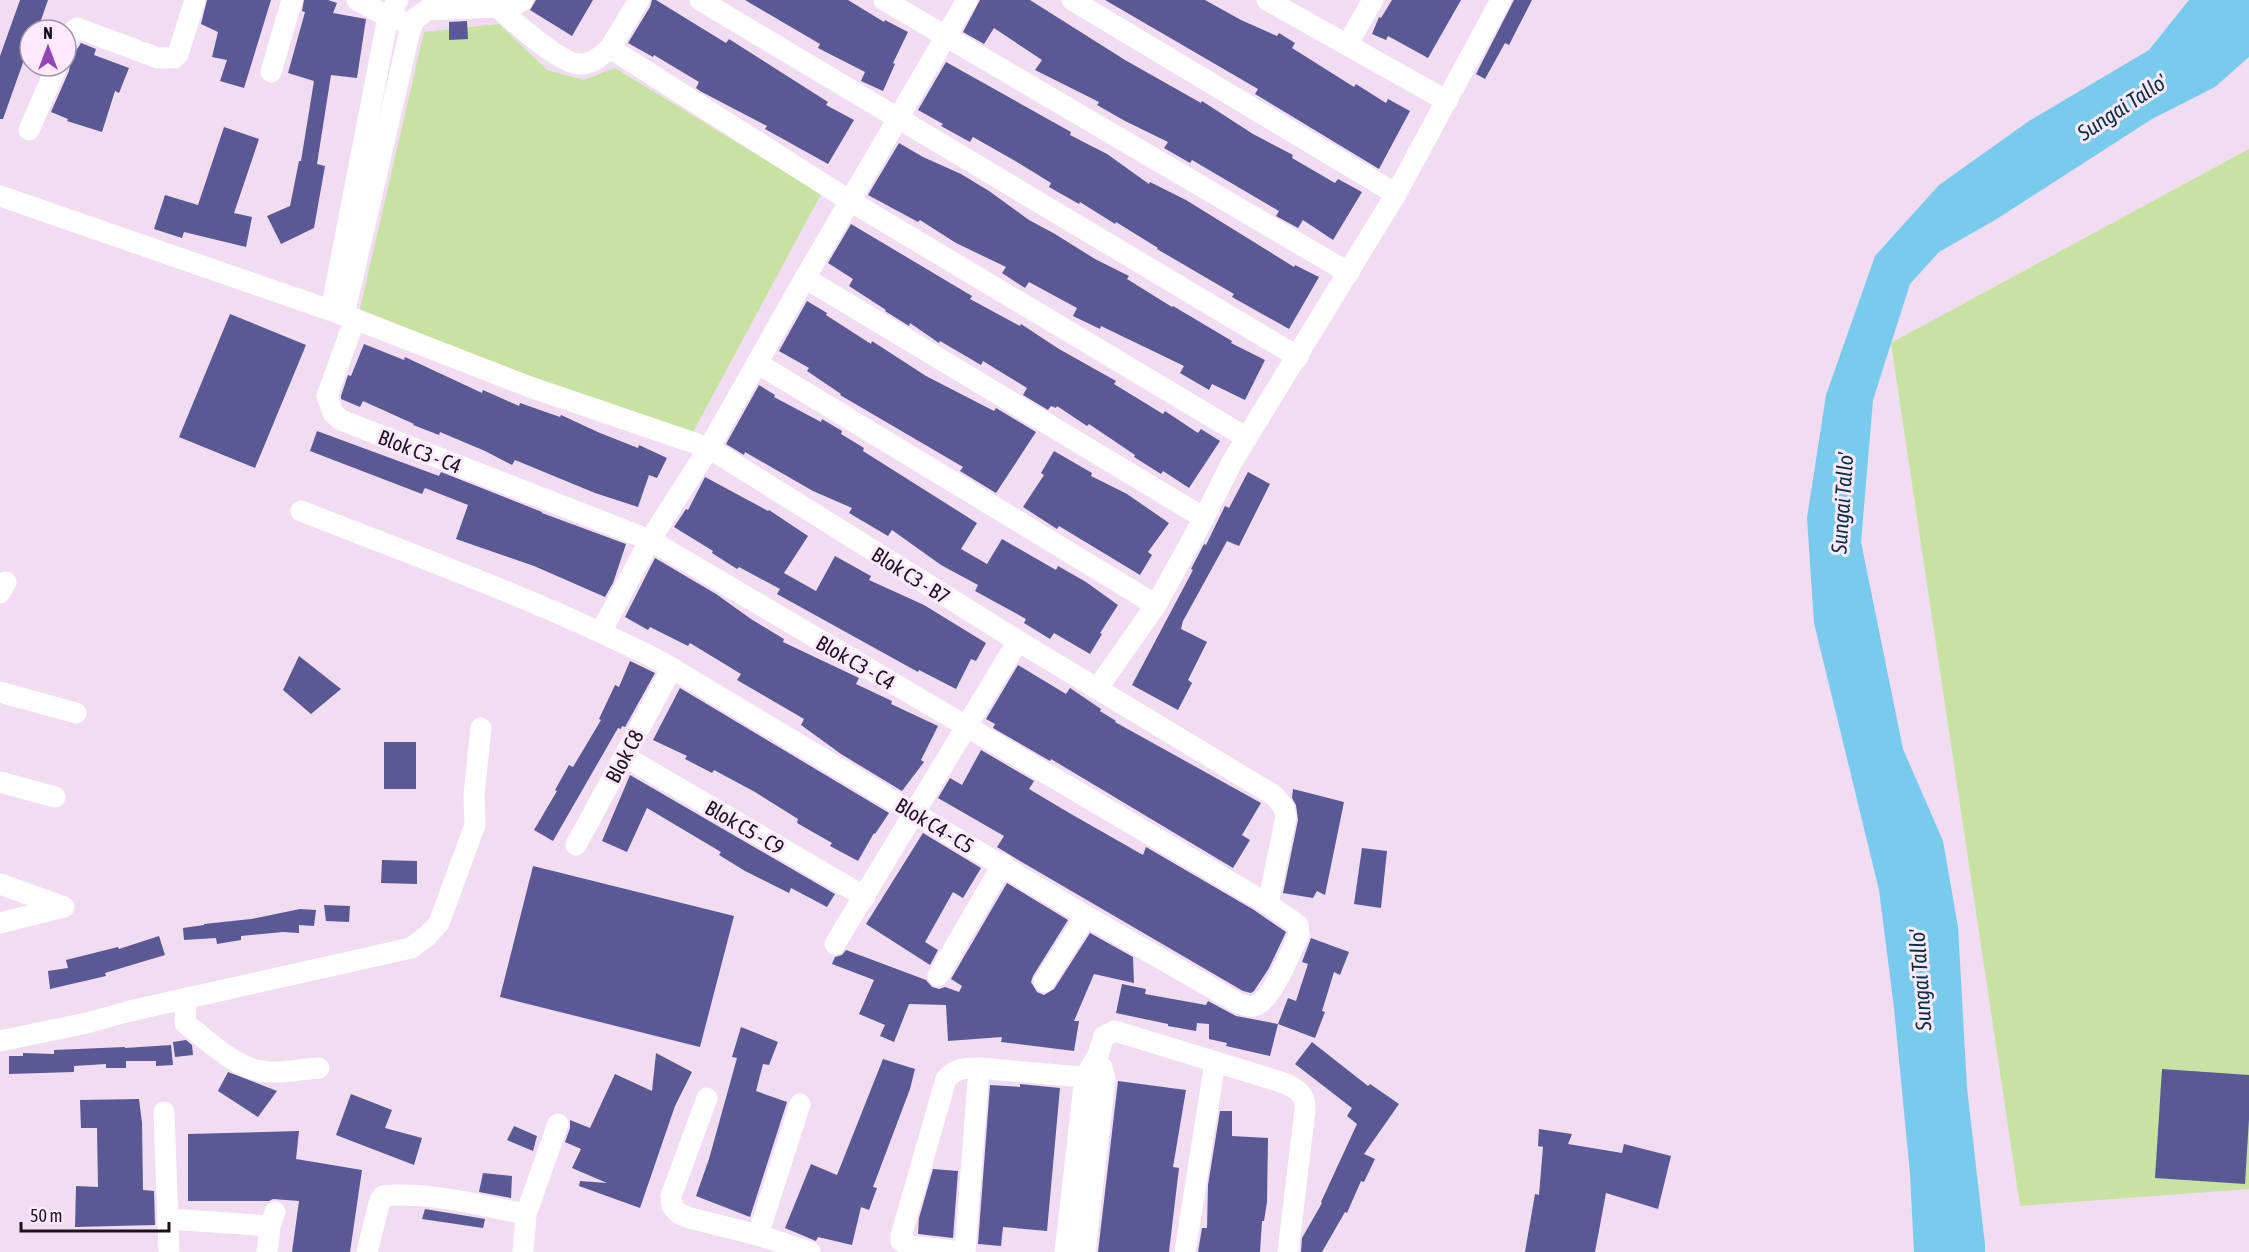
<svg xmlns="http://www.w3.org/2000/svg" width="2249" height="1252" font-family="'Asap Condensed',sans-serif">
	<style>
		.green { fill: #c7e2a1 }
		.water { fill: #78cbed }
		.building { fill: #5a5995 }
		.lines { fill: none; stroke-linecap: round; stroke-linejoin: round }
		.minor { stroke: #fff; stroke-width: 21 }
		.labels { text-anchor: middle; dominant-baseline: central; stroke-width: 6; stroke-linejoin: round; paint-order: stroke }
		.street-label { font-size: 21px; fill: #1a131a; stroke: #fee9fe }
		.water-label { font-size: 22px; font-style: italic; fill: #07303e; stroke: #fee9fe }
	</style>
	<rect width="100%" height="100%" fill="#f1dcf1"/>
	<g class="green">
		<polygon points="499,24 547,70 584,80 615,68 821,194 693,432 556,388 360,309 424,32"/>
		<polygon points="2249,149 2249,1189 2020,1206 1891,343"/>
	</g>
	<polygon class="water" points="2189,0 2249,0 2249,57 2215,87 2152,119 1995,220 1939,252 1910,284 1873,400 1861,542 1903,749 1943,841 1958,927 1967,1088 1985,1245 1985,1252 1914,1252 1910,1174 1894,1008 1879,890 1814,623 1807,518 1826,395 1875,256 1939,185 2029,121 2149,50"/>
	<g class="building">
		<polygon points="20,0 48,0 39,26 37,25 35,30 30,30 30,43 3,119 0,119 0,56"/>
		<polygon points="207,0 271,0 244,88 220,81 227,60 212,57 218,32 201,24"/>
		<polygon points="304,0 328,0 337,3 333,13 366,19 357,78 331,75 317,164 325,166 314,228 281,244 267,216 290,206 299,161 301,161 314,81 288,73 305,12 302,11"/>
		<polygon points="536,0 593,0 572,36 530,10"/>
		<polygon points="652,0 656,0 726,43 729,39 828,102 826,105 854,120 828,164 765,129 767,126 700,91 696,88 699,82 654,55 653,57 628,43 650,7"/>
		<polygon points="745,0 848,0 884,22 885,20 908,32 893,63 895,64 883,91 861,81 865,72 818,48 820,44"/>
		<polygon points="980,0 1030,0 1125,60 1201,103 1202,101 1253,134 1293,155 1292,158 1335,183 1338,179 1362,192 1333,240 1303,220 1298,228 1276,216 1279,211 1192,160 1190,163 1164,148 1168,142 1125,121 1097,105 1099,102 1035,70 1042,60 994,28 984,44 963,32"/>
		<polygon points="1105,0 1205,0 1241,20 1277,36 1279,33 1295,43 1292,48 1354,87 1356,84 1386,103 1388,99 1410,111 1379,169 1255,94 1258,89"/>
		<polygon points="1392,0 1461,0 1428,58 1388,36 1386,40 1372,34 1379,17 1381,18"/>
		<polygon points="1514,0 1532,0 1509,45 1505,43 1485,79 1476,74"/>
		<polygon points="467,21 468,39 449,40 449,22"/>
		<polygon points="81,43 96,49 94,55 129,68 119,93 115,91 102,132 67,121 68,119 51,112 69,71 70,64 66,57 74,54"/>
		<polygon points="946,62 1071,132 1070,135 1107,154 1149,184 1150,182 1186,200 1294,267 1295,265 1319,277 1289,329 1232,297 1234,294 1157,249 1158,248 1116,222 1115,224 1080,202 1079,204 1049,187 1051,183 1017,162 973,137 970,142 941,126 943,124 918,110"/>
		<polygon points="224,127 259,139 234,213 252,217 246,247 184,232 182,238 154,229 165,195 198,205"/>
		<polygon points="899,143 923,157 961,174 989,191 1029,220 1055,234 1095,259 1129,276 1127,279 1172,307 1173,306 1232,341 1231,343 1265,360 1245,400 1212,384 1209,390 1180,373 1184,366 1101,326 1100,329 1073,316 1077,308 1029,282 1025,288 1002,273 1006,267 956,243 920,220 918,222 868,195"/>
		<polygon points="851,224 972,296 970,299 1020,326 1021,324 1059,349 1116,381 1114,384 1163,414 1165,411 1198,433 1201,429 1220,441 1189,488 1163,471 1161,474 1134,457 1135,455 1089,424 1087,426 1057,406 1056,408 1051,406 1048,410 1023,395 1027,388 983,361 981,365 940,341 939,343 910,323 909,326 885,311 886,310 849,286 853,279 828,263"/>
		<polygon points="807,301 827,313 826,315 871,344 872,341 926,376 994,411 996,408 1036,432 996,493 960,471 963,467 840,395 841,394 807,371 809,368 779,351"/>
		<polygon points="230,314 306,345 255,468 179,437"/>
		<polygon points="364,344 404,360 405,357 482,393 483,390 519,406 520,403 560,417 561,415 600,433 638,448 639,445 667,458 657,478 649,475 638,507 595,493 515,460 512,465 485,451 440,432 439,435 413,425 414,424 363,401 360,407 341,399 341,396 348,375 351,376"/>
		<polygon points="759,385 775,395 774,397 821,422 822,419 842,431 841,434 864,448 863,451 977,523 961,549 987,564 1002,539 1056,570 1058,566 1086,582 1118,605 1100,633 1102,634 1090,654 1054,633 1050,639 1024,623 1026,619 975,591 978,585 941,565 892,530 888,536 849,513 852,508 813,491 745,452 744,455 726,444"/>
		<polygon points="317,431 439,476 441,472 542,512 542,513 626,544 613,583 605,597 534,566 456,539 468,505 425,488 422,494 310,451"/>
		<polygon points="1054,451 1092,473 1091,476 1127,494 1169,523 1148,552 1152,555 1140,575 1059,526 1057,529 1023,507 1044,475 1041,473"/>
		<polygon points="1248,472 1270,484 1239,546 1227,541 1183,621 1181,629 1207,642 1188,680 1192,683 1178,710 1132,685 1193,570 1191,569 1204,544 1206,545 1225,506 1229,508"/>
		<polygon points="705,477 768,511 769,510 808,536 784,573 816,591 835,556 871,576 869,580 924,605 986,643 976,661 971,659 956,689 919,670 918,672 777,594 780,589 739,567 737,569 712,553 713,551 674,527 686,509 688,510"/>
		<polygon points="655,558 716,594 751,619 784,639 783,642 859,678 856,684 892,701 891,704 938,726 921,760 924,762 902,791 841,754 801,725 804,719 737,680 741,674 690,643 688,646 650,627 648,630 625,617"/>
		<polygon points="299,656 341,689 311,714 283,690"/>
		<polygon points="630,661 655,673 625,727 622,726 621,729 618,728 553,841 534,830 557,791 555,790 569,765 573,767 601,720 599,719 615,685 619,687"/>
		<polygon points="1018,665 1066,694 1070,688 1101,709 1100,711 1116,721 1115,722 1261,803 1242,835 1250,840 1233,868 1051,759 1050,761 993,728 995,724 986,719"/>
		<polygon points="680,688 889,813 875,834 874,833 858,861 830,846 832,843 797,823 798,819 755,792 714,770 712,773 685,759 687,756 653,740"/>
		<rect x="384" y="742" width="32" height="47"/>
		<polygon points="981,750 1034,781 1029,789 1071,814 1143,855 1146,847 1254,910 1286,932 1269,968 1254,991 1251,993 1243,991 1020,861 997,847 1004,836 938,798 950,778 962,785"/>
		<polygon points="630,775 835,894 827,907 791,888 789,893 745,871 719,855 721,852 647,808 627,852 602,841"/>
		<polygon points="1293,789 1344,802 1325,895 1317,891 1313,898 1283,893 1298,820 1296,805 1292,798"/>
		<polygon points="923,833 981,868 963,898 953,892 925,942 938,950 930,965 866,924"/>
		<polygon points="1362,848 1387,851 1381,908 1354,904"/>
		<polygon points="382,860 417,861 417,884 381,883"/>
		<polygon points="533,866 734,916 700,1047 500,997"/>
		<polygon points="1007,883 1068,920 1033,976 1031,982 1037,992 1044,995 1054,989 1090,933 1133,957 1134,983 1094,974 1074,1021 1079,1021 1074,1051 1001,1042 1002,1037 948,1041 946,1005 909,1004 894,1042 880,1036 885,1025 859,1014 874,980 832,964 835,957 842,955 846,950 926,980 932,987 939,989 945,987 959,992 962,986 951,979"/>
		<polygon points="324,905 350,906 349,922 326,921"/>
		<polygon points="300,909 316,910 314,926 299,925 299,933 283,932 241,936 241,940 217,944 216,938 184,940 183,928 204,925 204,924 251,919"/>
		<polygon points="159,936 165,955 105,973 106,976 50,989 48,971 68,968 66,960 118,947 119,949"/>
		<polygon points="1311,938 1349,952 1340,975 1334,972 1322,1011 1325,1012 1315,1038 1278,1024 1288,998 1296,1001 1308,964 1302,962"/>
		<polygon points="1122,984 1146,989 1145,994 1206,1005 1208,1001 1236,1016 1278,1024 1270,1056 1226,1046 1227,1043 1209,1039 1209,1024 1197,1023 1196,1031 1168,1026 1168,1024 1116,1013"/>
		<polygon points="741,1027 778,1042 769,1065 763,1064 756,1091 787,1102 750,1217 696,1196 709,1159 737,1058 732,1057"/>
		<polygon points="186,1040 192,1045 193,1055 175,1057 173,1042"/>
		<polygon points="1312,1042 1368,1086 1370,1084 1399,1104 1364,1154 1375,1159 1364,1182 1361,1181 1347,1213 1345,1212 1322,1252 1301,1252 1302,1238 1322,1203 1321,1202 1357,1124 1347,1116 1352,1108 1295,1064"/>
		<polygon points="171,1045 173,1065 156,1066 156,1061 126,1061 126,1068 106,1068 106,1064 74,1066 74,1072 9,1074 9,1056 23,1056 23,1053 54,1054 54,1050 125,1047 125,1048"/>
		<polygon points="656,1053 692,1072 675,1106 640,1208 579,1186 580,1181 607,1183 572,1168 581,1149 565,1142 570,1128 570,1120 590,1128 615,1074 652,1091"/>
		<polygon points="883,1059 915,1069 910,1089 873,1187 877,1188 869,1210 861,1207 852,1245 818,1237 816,1241 785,1228 811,1164 837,1175"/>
		<polygon points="2162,1069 2249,1075 2249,1119 2245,1184 2155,1178"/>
		<polygon points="228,1072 277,1091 258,1117 218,1091"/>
		<polygon points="1118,1081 1186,1090 1173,1167 1179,1168 1169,1252 1098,1252"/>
		<polygon points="1020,1084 1060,1088 1047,1231 1003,1227 1001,1246 978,1244 990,1085 1020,1087"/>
		<polygon points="351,1094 392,1110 385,1128 422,1138 414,1165 336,1135"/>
		<polygon points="139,1099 142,1123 143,1190 154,1191 155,1225 75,1227 76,1186 98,1187 97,1128 81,1128 80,1100"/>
		<polygon points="1220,1111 1232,1111 1232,1136 1268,1138 1267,1202 1264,1221 1262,1221 1260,1252 1198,1252 1202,1228 1207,1228 1208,1185"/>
		<polygon points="514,1126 537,1136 533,1151 507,1140"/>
		<polygon points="1539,1129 1572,1134 1568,1144 1622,1153 1624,1144 1671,1156 1658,1209 1606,1193 1595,1252 1525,1252 1535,1194 1539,1195 1543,1147 1538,1146"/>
		<polygon points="299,1131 296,1159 362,1170 350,1252 292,1252 299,1201 273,1199 269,1201 188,1201 188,1134"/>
		<polygon points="933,1169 958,1171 953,1238 918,1234 919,1218"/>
		<polygon points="483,1173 512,1176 511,1198 479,1192"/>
		<polygon points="425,1209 485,1219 483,1228 422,1219"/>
	</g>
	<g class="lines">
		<g class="minor">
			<polyline points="357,0 388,17 400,20"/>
			<polyline points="639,0 610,48 850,201 1247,438"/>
			<polyline points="700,0 1298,357"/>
			<polyline points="884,0 1349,273"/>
			<polyline points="1072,0 1396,194"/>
			<polyline points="1267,0 1447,101"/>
			<path d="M 497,7 C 515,22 561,66 582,64 C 593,64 602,55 610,48"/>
			<polyline points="66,44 71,33 77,28 158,58 174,58 178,54 195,0"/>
			<polyline points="1347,45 1373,0"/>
			<polyline points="271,72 292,0"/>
			<polyline points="29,130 57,66"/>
			<polyline points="0,196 344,315 530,387 709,448 1018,641 1275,796 1284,808 1286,817 1268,904"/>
			<polyline points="805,278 1204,518"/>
			<polyline points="331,310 388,17 398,0"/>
			<polyline points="344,315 410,30 415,19 427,10 497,7 514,5 523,0"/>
			<polyline points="757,363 1156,605"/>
			<path d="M 301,511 C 421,558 543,602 658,660 L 1086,916 L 1238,1003 C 1244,1005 1251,1008 1257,1005 C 1272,999 1291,951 1299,935 L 1298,925 L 1268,904 L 650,540 L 341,420 L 333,413 L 327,396 L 355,319"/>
			<polyline points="0,593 6,582"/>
			<polyline points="601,632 650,540 709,448 805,278 967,0"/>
			<polyline points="1097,689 1156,605 1204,518 1232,462 1396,194 1501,0"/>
			<polyline points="0,692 76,713"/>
			<polyline points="624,756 865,897"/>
			<polyline points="0,782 55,797"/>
			<polyline points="576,845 672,668"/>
			<polyline points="0,884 64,907 0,923"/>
			<polyline points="835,944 1018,641"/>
			<polyline points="938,976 1003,864"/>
			<polyline points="1044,982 1086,916"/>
			<path d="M 186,998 L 185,1023 C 209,1041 236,1070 268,1072 C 284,1073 302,1069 319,1068"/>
			<polyline points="0,1041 87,1023 130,1011 411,948 427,936 439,923 475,825 474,795 481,728"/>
			<polyline points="707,1098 671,1196 672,1206 678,1213 690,1218 758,1235 810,1252"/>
			<polyline points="164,1112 169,1252"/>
			<polyline points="169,1219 270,1226"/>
			<polyline points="758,1235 800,1104"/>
			<polyline points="267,1252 270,1226 275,1212"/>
			<path d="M 367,1252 L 380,1200 L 383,1196 C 427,1191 483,1206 526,1214"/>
			<polyline points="523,1252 526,1214 558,1124"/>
			<path d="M 961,1252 L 910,1246 L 901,1241 L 901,1236 L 946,1079 C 955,1068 966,1068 979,1068"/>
			<polyline points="965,1252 979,1068 1105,1079"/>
			<path d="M 1065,1252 L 1085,1077 L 1098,1055 L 1104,1036 L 1115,1031 L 1281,1082 C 1296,1088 1306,1093 1305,1110 L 1288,1252"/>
			<polyline points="1085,1252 1105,1079 1102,1067"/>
			<polyline points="1185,1252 1215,1062"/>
		</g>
	</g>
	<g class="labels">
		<g class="street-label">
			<text transform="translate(420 451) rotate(21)">Blok C3 - C4</text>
			<text transform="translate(911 575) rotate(32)">Blok C3 - B7</text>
			<text transform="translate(856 662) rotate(30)">Blok C3 - C4</text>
			<text transform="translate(624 756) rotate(-62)">Blok C8</text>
			<text transform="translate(935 825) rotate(31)">Blok C4 - C5</text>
			<text transform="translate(745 827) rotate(30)">Blok C5 - C9</text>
		</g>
		<g class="water-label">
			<text transform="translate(2122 107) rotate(-33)">Sungai Tallo'</text>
			<text transform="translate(1842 503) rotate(-86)">Sungai Tallo'</text>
			<text transform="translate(1920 980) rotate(-94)">Sungai Tallo'</text>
		</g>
	</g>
	<g transform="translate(48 48)"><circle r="28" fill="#fee9fe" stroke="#a393a3" stroke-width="1.5"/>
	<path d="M0-4.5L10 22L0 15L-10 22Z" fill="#9345b5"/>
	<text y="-9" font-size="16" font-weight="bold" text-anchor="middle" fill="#1a131a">N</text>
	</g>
	<path d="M21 1222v9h148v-9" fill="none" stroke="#1a131a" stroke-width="3"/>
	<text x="30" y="1222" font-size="18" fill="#1a131a" stroke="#fee9fe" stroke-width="4.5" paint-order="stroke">50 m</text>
</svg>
